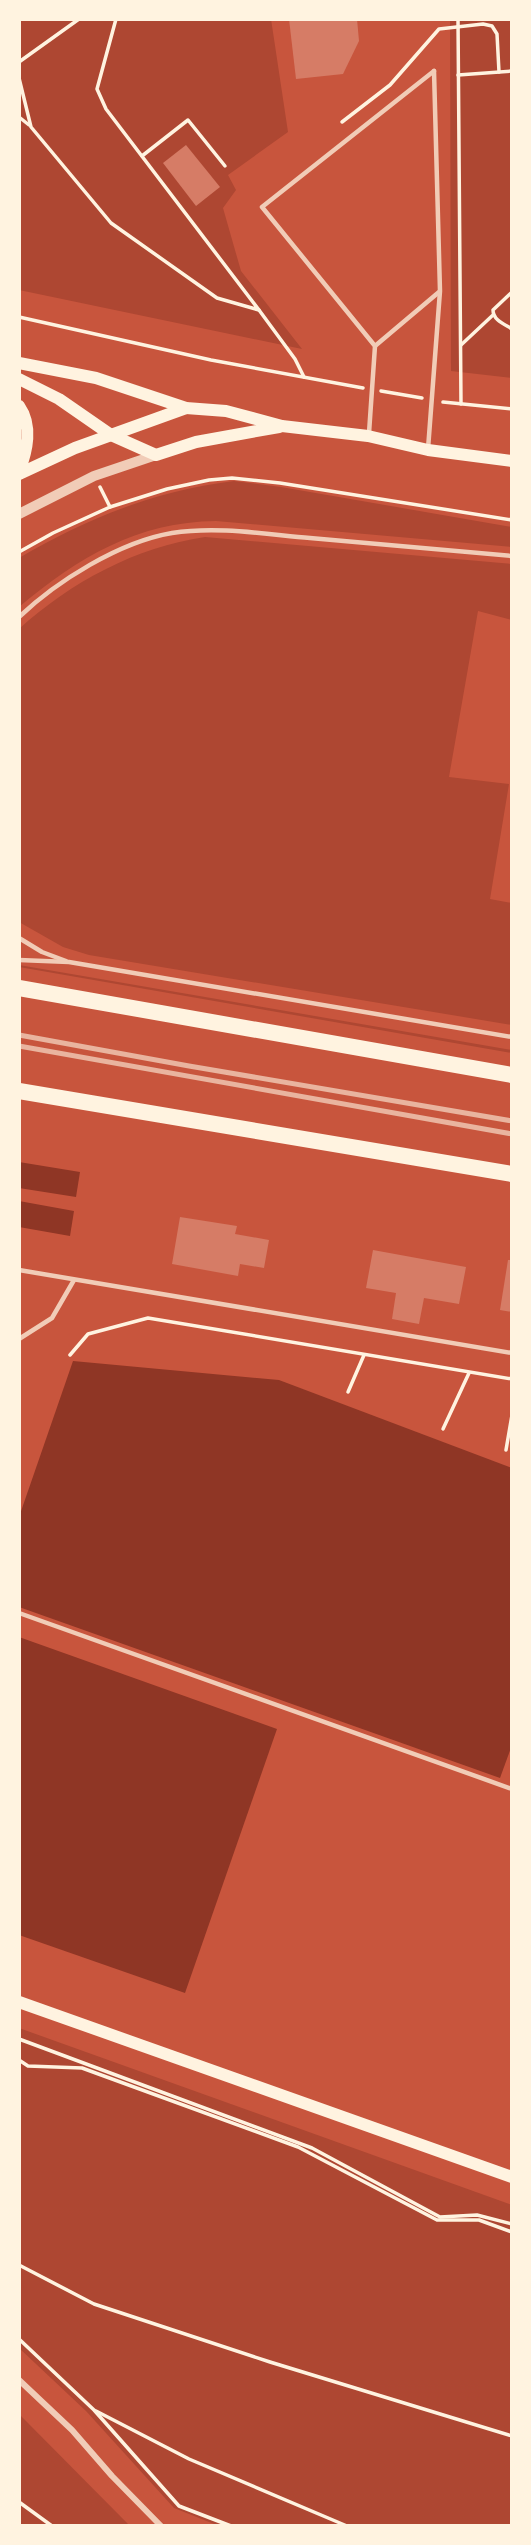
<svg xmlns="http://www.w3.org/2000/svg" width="531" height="2545" font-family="Ubuntu,sans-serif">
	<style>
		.green { fill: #ae4732 }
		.water { fill: #8f3625 }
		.building { fill: #d67c66 }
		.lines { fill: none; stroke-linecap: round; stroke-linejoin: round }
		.path { stroke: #fff3e0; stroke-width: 3.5 }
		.service { stroke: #f1ccb7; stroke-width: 4.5 }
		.pedestrian { stroke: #f1ccb7; stroke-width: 6 }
		.tertiary { stroke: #f1ccb7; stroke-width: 10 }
		.secondary { stroke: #fff3e0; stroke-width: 12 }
		.motorway { stroke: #fff3e0; stroke-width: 16 }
		.rail { stroke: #e9b49f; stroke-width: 5 }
	</style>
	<rect width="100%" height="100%" fill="#c8553d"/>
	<g class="green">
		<polygon points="19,19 271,19 288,132 228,175 236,190 223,208 241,271 302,349 19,290"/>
		<polygon points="450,19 512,19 512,378 451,371"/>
		<path d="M 234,481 L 281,487 L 512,527 L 512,547 L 216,521 C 137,522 79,557 19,607 L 19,558 C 88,518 154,491 234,481 Z"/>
		<path d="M 205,537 L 512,564 L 512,620 L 478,611 L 449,777 L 509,784 L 490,899 L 512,903 L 512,1025 L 89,955 L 63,947 L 19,922 L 19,629 C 71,582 136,547 205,537 Z"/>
		<polygon points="19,965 512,1050 512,1053 19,967"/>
		<polygon points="19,2028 512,2205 512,2526 219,2526 174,2508 86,2411 19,2348"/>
		<polygon points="19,2414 130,2526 19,2526"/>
	</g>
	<g class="water">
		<polygon points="19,1162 80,1172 76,1197 19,1188"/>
		<polygon points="19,1201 74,1211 70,1236 19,1227"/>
		<polygon points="73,1361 279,1380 512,1468 512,1745 500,1778 19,1607 19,1517"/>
		<polygon points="19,1637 277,1729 185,1993 19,1935"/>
	</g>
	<g class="building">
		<polygon points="289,19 357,19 359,41 343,74 296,79"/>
		<polygon points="186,145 220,187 196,206 163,163"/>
		<polygon points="180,1217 237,1226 235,1234 269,1240 264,1268 240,1264 238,1276 172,1264"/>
		<polygon points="373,1250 466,1267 459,1304 424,1298 419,1324 392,1319 396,1293 366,1288"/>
		<polygon points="508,1260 512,1260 512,1312 500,1310"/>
	</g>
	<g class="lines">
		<g class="path">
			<polyline points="458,19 461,404"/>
			<polyline points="19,62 79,19"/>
			<polyline points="458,75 512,71"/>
			<polyline points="19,78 31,127 111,223 217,298 259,310 106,109 97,89 116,19"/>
			<polyline points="19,117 29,125"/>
			<polyline points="342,122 390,85 439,29 483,24 492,26 497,34 499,72"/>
			<polyline points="142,156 188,120 225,166"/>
			<path d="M 512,292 L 493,310 C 493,320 504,324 512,329"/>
			<polyline points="259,310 295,359 304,377"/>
			<polyline points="19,317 211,360 363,388"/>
			<polyline points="461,345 493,315"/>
			<polyline points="381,391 422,398"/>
			<polyline points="443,402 512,409"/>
			<polyline points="100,487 110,507 167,489 209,480 232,478 280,483 512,520"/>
			<polyline points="19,552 53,533 110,507"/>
			<polyline points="70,1355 88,1334 148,1318 512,1379"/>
			<polyline points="348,1392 364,1355"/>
			<polyline points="443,1429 469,1373"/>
			<polyline points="506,1450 512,1415"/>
			<polyline points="19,2039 312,2148 440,2217 477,2215 512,2224"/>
			<polyline points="19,2060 28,2066 82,2068 298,2147 437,2220 479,2220 512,2232"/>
			<polyline points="19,2265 94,2304 270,2362 512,2436"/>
			<polyline points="19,2339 94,2410 179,2506 231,2526"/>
			<polyline points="96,2411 189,2459 347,2526"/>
			<polyline points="19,2502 52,2526"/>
		</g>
		<g class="service">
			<polyline points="375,346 439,292"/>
			<polyline points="369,433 375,346 262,207 434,71"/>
			<polyline points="428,449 440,291 434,71"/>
			<path d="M 19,617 C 57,581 119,542 172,533 C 217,526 264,534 310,538 C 377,544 444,550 512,556"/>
			<polyline points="19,938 42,952 66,961"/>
			<polyline points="19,960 69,962 512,1037"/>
			<polyline points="19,1270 512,1353"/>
			<polyline points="19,1339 52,1318 74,1280"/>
			<polyline points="19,1613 512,1789"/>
		</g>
		<polyline class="pedestrian" points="19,2380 72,2430 112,2476 161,2526"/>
		<polyline class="tertiary" points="19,514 94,476 156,455"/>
		<g class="secondary">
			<polyline points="19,363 96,378 186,408 226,411 282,426 368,436 428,450 512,461"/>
			<polyline points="19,379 59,399 111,435 156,455 196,442 279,427"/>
			<path d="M 19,406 C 33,426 27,451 19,472"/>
			<polyline points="19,474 75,448 186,408"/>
			<polyline points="19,2002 512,2177"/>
		</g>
		<g class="motorway">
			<polyline points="19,988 512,1075"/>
			<polyline points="19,1091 512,1174"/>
		</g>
		<g class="rail">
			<polyline points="19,1035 189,1066 512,1121"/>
			<polyline points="19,1046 512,1134"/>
		</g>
	</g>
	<rect width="531" height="2545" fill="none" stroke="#fff3e0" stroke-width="42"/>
</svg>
